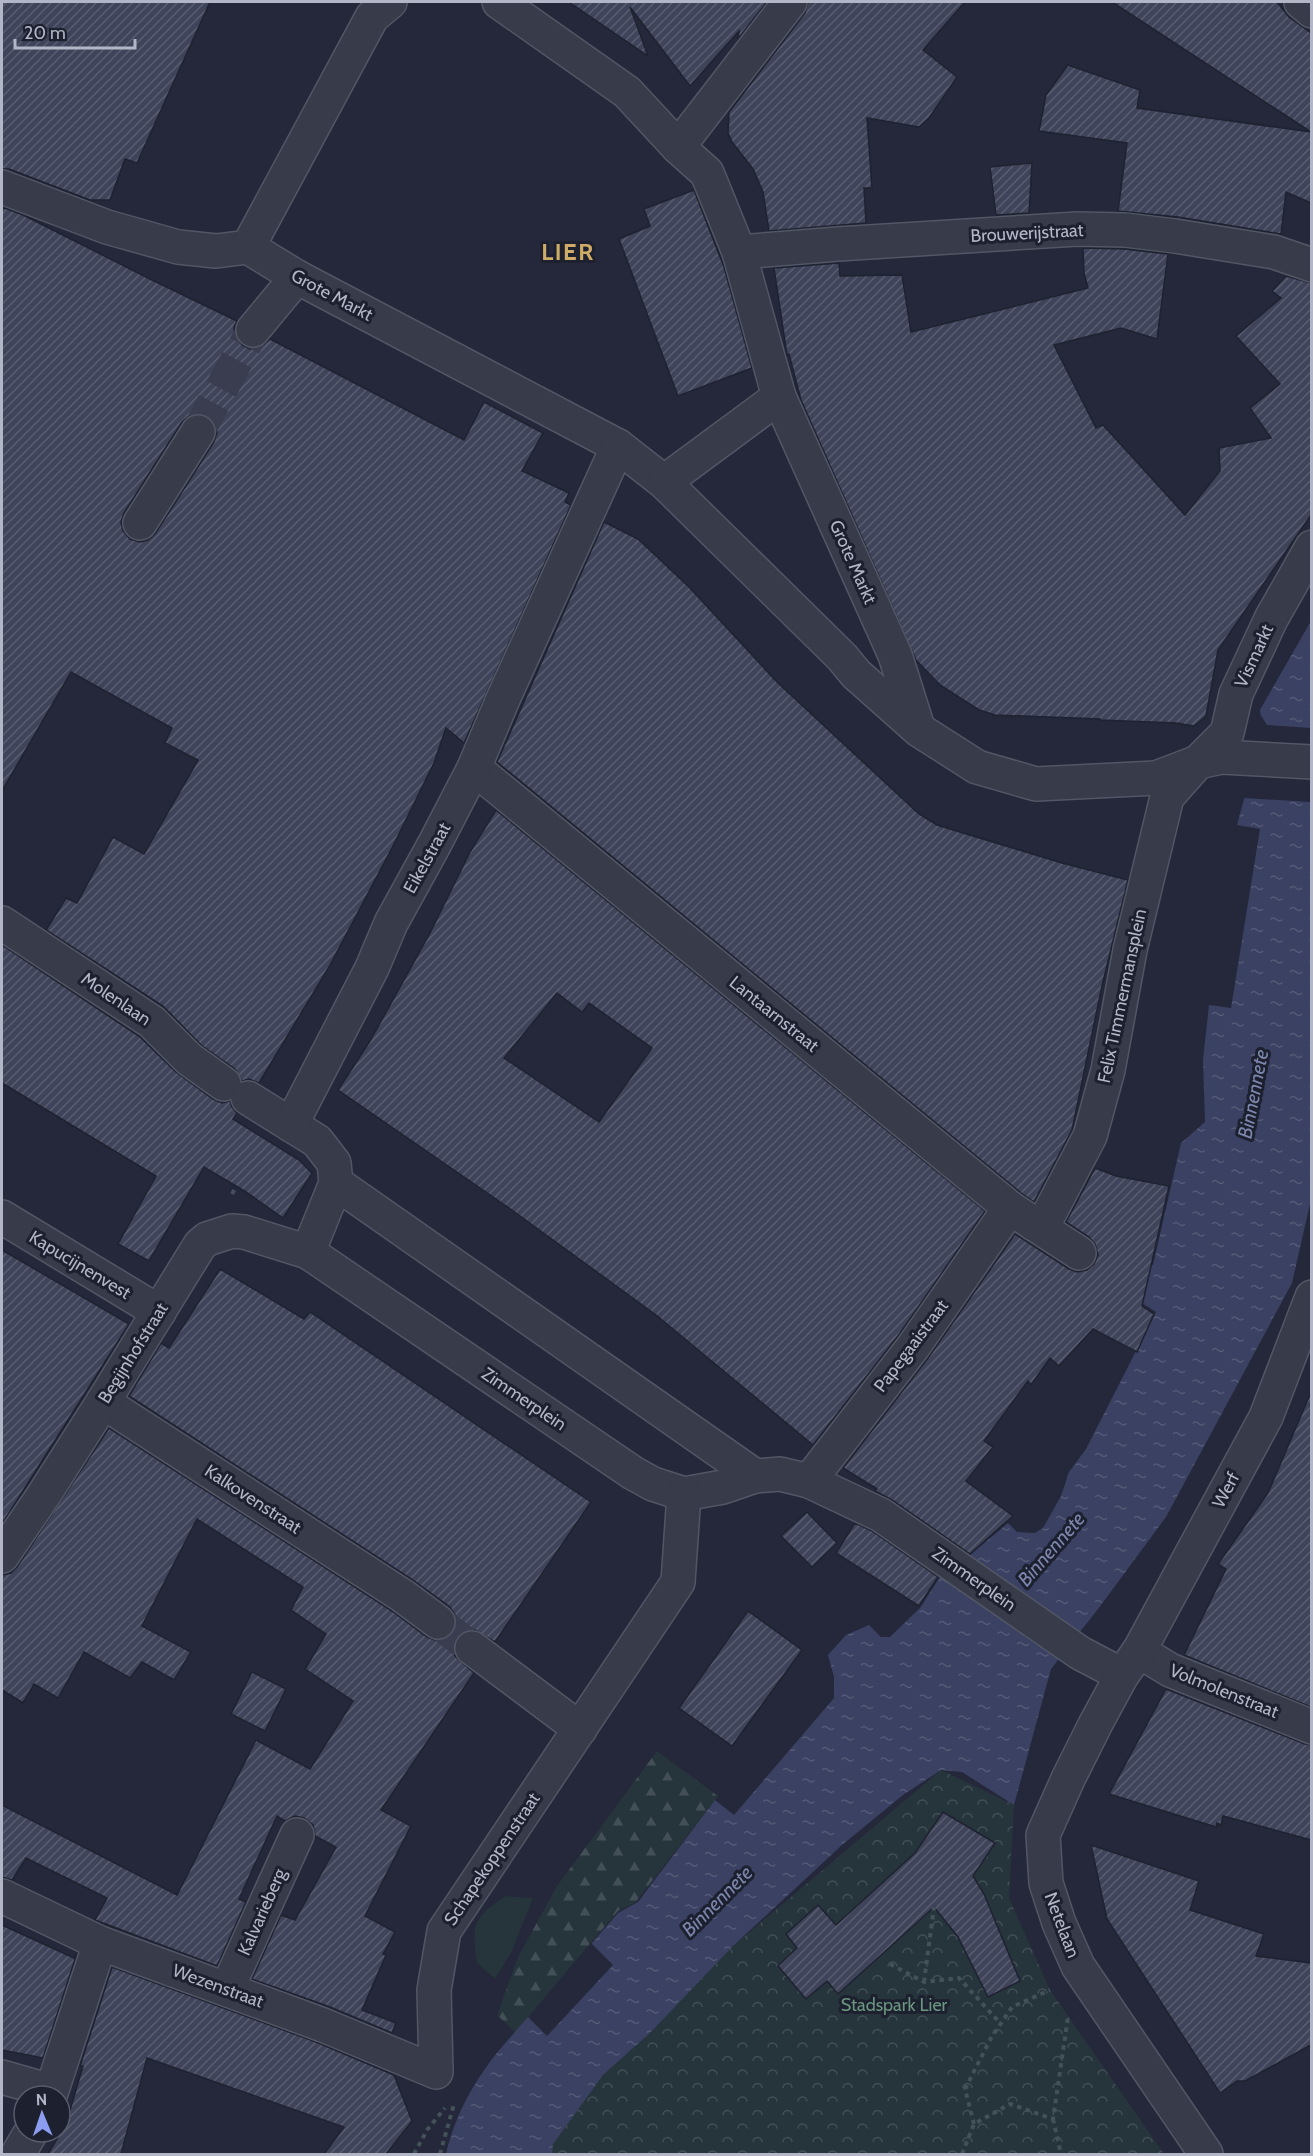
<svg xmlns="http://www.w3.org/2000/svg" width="1313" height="2156" font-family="Cabin,sans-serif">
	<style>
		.green { fill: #26343b }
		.forest { fill: url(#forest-firs) }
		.park { fill: url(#park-crowns) }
		.water { fill: url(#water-ripples) }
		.pier { fill: #24283a }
		.building { fill: url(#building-hatch); stroke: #1f2231; stroke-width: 1.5; fill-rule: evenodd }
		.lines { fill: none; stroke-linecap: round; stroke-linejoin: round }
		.minor-tunnel { stroke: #393d4f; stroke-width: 33; stroke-dasharray: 33 16; stroke-linecap: butt }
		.minor-casing { stroke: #535665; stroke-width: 36 }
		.path { stroke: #435158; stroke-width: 4; stroke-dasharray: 4.5 4.5; stroke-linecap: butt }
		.minor { stroke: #373b4a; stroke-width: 33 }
		.labels { text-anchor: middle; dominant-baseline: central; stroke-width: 6; stroke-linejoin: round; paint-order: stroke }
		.street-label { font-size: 18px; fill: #b3b6c6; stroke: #1d202f }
		.park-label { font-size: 18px; fill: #6b967f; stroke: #1d202f }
		.water-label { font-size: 20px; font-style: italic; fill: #7c86ac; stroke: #1d202f }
		.district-label { font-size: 24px; font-weight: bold; letter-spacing: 1.5px; fill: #ceab66; stroke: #1d202f }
	</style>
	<defs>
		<pattern id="forest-firs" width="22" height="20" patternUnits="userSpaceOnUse" patternTransform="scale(1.5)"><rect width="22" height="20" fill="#26343b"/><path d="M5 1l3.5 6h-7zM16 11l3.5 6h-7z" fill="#434f56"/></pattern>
		<pattern id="park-crowns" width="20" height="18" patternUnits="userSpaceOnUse" patternTransform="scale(1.5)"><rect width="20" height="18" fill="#26343b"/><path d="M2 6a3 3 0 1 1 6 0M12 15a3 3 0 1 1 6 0" fill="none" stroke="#434f56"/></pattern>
		<pattern id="water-ripples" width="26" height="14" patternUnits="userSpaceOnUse" patternTransform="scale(1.5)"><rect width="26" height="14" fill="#3a4162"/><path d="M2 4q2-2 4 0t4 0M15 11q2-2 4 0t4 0" fill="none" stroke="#545a77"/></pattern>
		<pattern id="building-hatch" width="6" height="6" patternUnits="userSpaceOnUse" patternTransform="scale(1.5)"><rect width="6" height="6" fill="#40445a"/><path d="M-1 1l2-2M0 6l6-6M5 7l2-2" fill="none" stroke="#595d70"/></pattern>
	</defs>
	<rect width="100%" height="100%" fill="#24283a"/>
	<path class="green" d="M 505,1896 L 533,1898 L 512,1951 L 495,1979 L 477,1963 C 471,1924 472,1919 505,1896 Z"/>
	<polygon class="forest" points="657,1751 718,1796 635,1903 618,1911 515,2032 497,2015 518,1957 557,1886"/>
	<polygon class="park" points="941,1770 1014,1805 1009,1898 1050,1990 1164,2154 528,2154 603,2075 650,2033 733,1946"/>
	<path class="water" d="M 1311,621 L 1312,1195 L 1292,1283 L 1166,1517 L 1098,1609 L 1051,1669 L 1014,1805 L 962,1772 L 941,1770 L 903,1795 L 842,1845 L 733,1946 L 650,2033 L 603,2075 L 553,2144 L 552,2154 L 446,2154 C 455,2115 475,2079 501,2048 L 618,1913 L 638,1902 L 715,1800 L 734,1815 L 834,1698 L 834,1677 L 828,1655 L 846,1635 L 869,1625 L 881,1637 L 890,1637 L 920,1608 L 940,1577 L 970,1555 L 1008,1523 L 1017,1532 L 1035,1533 L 1043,1528 L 1061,1496 L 1069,1472 L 1086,1449 L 1156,1312 L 1092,1272 L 1098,1247 L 1153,1265 L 1181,1143 L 1205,1122 L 1203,1060 L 1209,1005 L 1231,1008 L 1260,829 L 1237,825 L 1262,732 L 1260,710 Z"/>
	<g class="pier">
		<polygon points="1260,714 1267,725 1311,728 1311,802 1245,798 1241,801 1259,732"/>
		<polygon points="591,1943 613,1965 547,2036 528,2017"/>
	</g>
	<g class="building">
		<polygon points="2,2 210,2 137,163 125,159 110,200 90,200 9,169 2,169"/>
		<polygon points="569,2 767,2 738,39 739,31 690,86 630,7 648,56"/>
		<polygon points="808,2 965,2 923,50 957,77 929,118 919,127 867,118 872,188 864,188 866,223 769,231 763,192 753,169 732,142 728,133 729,112 805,13"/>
		<polygon points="1112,2 1277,2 1289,17 1311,33 1311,132"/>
		<polygon points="1068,65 1140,90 1137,108 1311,132 1311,203 1286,192 1281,234 1178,217 1118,211 1127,143 1039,131 1046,95"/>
		<polygon points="1032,163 1029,213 996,215 990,167"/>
		<polygon points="694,190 724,267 752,368 678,396 619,239 650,226 644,209"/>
		<path d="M 2,207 L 23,215 L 152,280 L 237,321 L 234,327 L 235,336 L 242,345 L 250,349 L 259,348 L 270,339 L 464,440 L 484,402 L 543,433 L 522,471 L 569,493 L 565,502 L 571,505 L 464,743 L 446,728 L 434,763 L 392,848 L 329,967 L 259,1083 L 249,1079 L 242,1081 L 235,1069 L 201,1045 L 163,1006 L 46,930 L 66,898 L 77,903 L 113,837 L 144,854 L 198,760 L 165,743 L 172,728 L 71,672 L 2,791 ZM 198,413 L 208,416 L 214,423 L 217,432 L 214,442 L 155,534 L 148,540 L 140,542 L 130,539 L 123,531 L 121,522 L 124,513 L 182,422 L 189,416 Z"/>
		<polygon points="1083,248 1124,249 1168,254 1157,339 1121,328 1054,345 1096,428 1103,425 1185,515 1220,471 1219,448 1271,438 1250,408 1280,384 1236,336 1281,298 1272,291 1286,276 1311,283 1311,515 1218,650 1206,716 1194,726 1176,723 1100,720 1100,719 995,715 979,710 940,685 916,660 801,400 789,354 787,355 774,268 839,263 840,276 902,275 911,332 1088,288 1084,273"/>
		<polygon points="604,522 638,539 689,587 777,682 919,814 937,825 1062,863 1128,880 1102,986 1072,1130 1034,1202 1021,1193 497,762"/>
		<path d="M 496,810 L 985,1211 L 898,1336 L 813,1445 L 656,1315 L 509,1208 L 338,1090 L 370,1041 L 430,933 L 470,852 ZM 557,993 L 582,1012 L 589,1003 L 652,1048 L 599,1122 L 504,1058 Z"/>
		<polygon points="2,945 140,1037 176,1072 213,1099 222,1103 230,1101 232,1107 237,1113 233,1119 299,1160 312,1173 283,1218 246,1192 204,1167 149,1261 118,1244 156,1176 2,1083"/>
		<polygon points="1095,1168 1116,1176 1169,1186 1142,1306 1154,1314 1137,1352 1093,1329 1059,1366 1050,1358 1031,1385 1028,1381 984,1441 993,1447 966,1481 1013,1516 970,1554 892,1500 875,1491 877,1489 843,1468 928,1358 1015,1234 1069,1269 1077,1272 1087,1270 1094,1264 1098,1255 1095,1244 1089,1237 1066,1222"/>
		<polygon points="2,1250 129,1324 2,1524"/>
		<polygon points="220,1269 304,1319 310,1312 591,1502 495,1642 475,1630 464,1631 457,1637 453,1646 455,1656 474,1673 381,1810 411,1826 365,1916 395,1932 383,1954 386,1955 362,2010 396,2023 392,2033 330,2007 252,1979 281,1915 295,1920 336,1847 315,1836 313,1825 304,1818 295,1816 285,1821 277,1816 239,1899 246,1902 217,1966 95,1920 107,1898 26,1858 12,1880 2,1877 2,1805 177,1895 256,1740 310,1769 353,1701 305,1669 326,1634 291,1610 303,1587 197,1519 142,1626 191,1652 174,1680 142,1662 130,1678 84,1652 58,1698 34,1684 23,1703 2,1690 2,1575 11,1573 17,1567 109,1428 392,1611 427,1637 435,1640 445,1639 453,1634 456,1625 455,1615 450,1607 413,1580 129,1396 161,1343 169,1348"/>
		<polygon points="1311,1392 1311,1707 1184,1655 1226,1569 1218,1564 1268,1493"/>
		<polygon points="807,1512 837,1543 812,1567 781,1536"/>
		<polygon points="855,1523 872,1531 938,1577 919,1606 836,1553"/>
		<polygon points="748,1611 802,1650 732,1746 679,1708"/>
		<polygon points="252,1672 286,1689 265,1731 231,1714"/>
		<polygon points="1166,1689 1305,1744 1311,1745 1311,1840 1223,1816 1221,1825 1217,1823 1216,1827 1109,1794"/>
		<polygon points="943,1812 995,1843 973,1876 984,1894 1020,1981 988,1997 958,1937 934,1907 838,1994 827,1981 806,1999 778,1966 797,1948 786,1934 818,1905 836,1925 915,1853"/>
		<polygon points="1091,1845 1199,1881 1190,1910 1264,1934 1256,1956 1311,1963 1311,2045 1245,2081 1237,2081 1220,2093 1107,1919"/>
		<polygon points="2,1925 74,1958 77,1953 43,2058 2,2050"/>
		<polygon points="112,1967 316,2042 394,2075 412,2121 386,2154 324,2154 344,2127 147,2058 121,2154 48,2154 66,2124 83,2066 80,2066"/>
	</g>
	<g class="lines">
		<g class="minor-tunnel">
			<polyline points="198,432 253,330"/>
			<polyline points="438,1622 472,1648"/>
		</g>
		<g class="minor-casing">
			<g id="minor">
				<polyline points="499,2 627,92 678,147 707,173 739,252 779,397 895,655 918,728"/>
				<polyline points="1301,2 1312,11"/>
				<polyline points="678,147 790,2"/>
				<polyline points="2,187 107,227 178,247 216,251 248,247"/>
				<polyline points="248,247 297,277 618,446 664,482 842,657 856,674 919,730 977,767 1036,784 1156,778 1198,762 1222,757 1312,762"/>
				<polyline points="248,247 372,17 390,2"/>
				<polyline points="739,252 838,244 1077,229 1125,230 1175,236 1274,252 1312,265"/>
				<polyline points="253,330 297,277"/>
				<polyline points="664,482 779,397"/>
				<polyline points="140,523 198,432"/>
				<polyline points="474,768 1010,1208 1079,1253"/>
				<polyline points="2,923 152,1022 189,1059 224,1084"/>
				<polyline points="248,1098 317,1141 334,1163 336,1183 308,1252"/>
				<polyline points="291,1125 372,968 391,923 434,845 474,768 503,699 618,446"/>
				<polyline points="336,1183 755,1476"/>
				<polyline points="2,1217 159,1312"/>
				<polyline points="1034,1224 1047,1218 1090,1136 1108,1070 1130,950 1167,797 1198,762 1227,733 1236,694 1271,619 1312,547"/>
				<polyline points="103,1402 403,1596 438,1622"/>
				<polyline points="809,1481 913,1347 1010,1208"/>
				<polyline points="2,1556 43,1496 103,1402 200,1245 207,1239 232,1231 244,1232 308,1252 633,1473 653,1484 684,1494 723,1487 755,1476 780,1474 809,1481 881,1515 1080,1653 1122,1675"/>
				<polyline points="472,1648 580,1729"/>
				<polyline points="1139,1651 1170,1670 1312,1727"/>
				<polyline points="2,1896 100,1943 323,2025 436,2072 434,1990 444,1931 678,1582 684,1494"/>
				<polyline points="227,1989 297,1835"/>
				<polyline points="2,2077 51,2091"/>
				<polyline points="50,2096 100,1943"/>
				<polyline points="18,2154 31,2132"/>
				<polyline points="1206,2154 1078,1966 1059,1923 1046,1883 1043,1835 1068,1779 1096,1723 1122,1675 1139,1651 1266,1417 1312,1297"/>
			</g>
		</g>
		<g class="path">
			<polyline points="232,1194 236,1187"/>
			<polyline points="890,1964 924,1982 959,1978 1001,2024"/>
			<polyline points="924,1982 934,1907"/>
			<polyline points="1053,2119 1061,2154"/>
			<polyline points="974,2124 965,2089 991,2038 1012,2007 1050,1990"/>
			<polyline points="414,2154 427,2130 445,2108"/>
			<polyline points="440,2154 454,2104"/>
			<polyline points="962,2154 974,2124 1010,2104 1053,2119 1068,2017"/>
		</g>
		<use href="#minor" class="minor"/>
	</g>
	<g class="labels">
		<g class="street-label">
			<text transform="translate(1027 233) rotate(-3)">Brouwerijstraat</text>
			<text transform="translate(332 295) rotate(28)">Grote Markt</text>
			<text transform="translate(853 562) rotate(66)">Grote Markt</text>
			<text transform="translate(1254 656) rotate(-65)">Vismarkt</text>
			<text transform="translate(427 858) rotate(-61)">Eikelstraat</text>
			<text transform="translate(1122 996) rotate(-78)">Felix Timmermansplein</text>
			<text transform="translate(116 999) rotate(34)">Molenlaan</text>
			<text transform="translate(774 1014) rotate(39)">Lantaarnstraat</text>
			<text transform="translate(80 1265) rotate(31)">Kapucijnenvest</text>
			<text transform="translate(911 1346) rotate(-53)">Papegaaistraat</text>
			<text transform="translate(133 1353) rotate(-58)">Begijnhofstraat</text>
			<text transform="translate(524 1399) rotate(34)">Zimmerplein</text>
			<text transform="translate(1226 1490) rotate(-62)">Werf</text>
			<text transform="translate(253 1499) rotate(33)">Kalkovenstraat</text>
			<text transform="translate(974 1579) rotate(35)">Zimmerplein</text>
			<text transform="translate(1224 1691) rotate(22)">Volmolenstraat</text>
			<text transform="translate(492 1859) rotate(-56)">Schapekoppenstraat</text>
			<text transform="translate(262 1912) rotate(-66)">Kalvarieberg</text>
			<text transform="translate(1062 1925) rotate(69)">Netelaan</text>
			<text transform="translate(218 1986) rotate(20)">Wezenstraat</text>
		</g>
		<g class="park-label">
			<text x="894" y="2005">Stadspark Lier</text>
		</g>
		<g class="water-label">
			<text transform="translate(1253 1094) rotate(-79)">Binnennete</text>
			<text transform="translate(1051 1549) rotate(-49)">Binnennete</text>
			<text transform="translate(717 1901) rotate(-45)">Binnennete</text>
		</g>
		<g class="district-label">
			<text x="568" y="251">LIER</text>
		</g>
	</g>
	<rect width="1313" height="2156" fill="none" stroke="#b3b6c6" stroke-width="6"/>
	<g transform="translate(42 2114) rotate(358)"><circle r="28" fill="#1d202f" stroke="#595c6b" stroke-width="1.5"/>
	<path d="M0-4.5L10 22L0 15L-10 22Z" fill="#8c9cf1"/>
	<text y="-9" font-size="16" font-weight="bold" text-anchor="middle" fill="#b3b6c6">N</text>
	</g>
	<path d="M15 39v9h120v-9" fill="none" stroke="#b3b6c6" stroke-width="3"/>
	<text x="24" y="39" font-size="18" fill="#b3b6c6" stroke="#1d202f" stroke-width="4.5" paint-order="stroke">20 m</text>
</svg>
